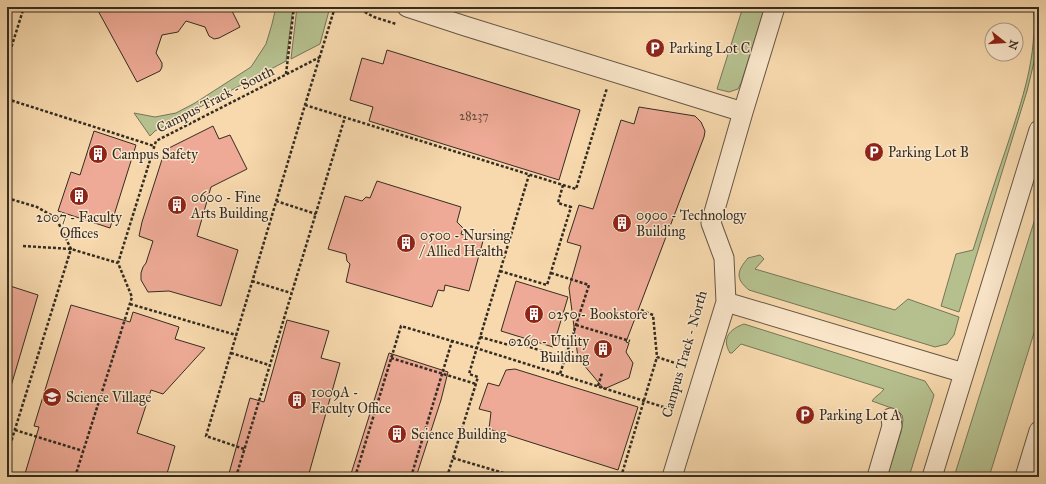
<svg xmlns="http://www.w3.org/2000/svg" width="1046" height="484" font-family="'IM FELL Great Primer',serif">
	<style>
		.green { fill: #b6c08f; stroke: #757658 }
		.building { fill: #eeaa96; stroke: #342c22 }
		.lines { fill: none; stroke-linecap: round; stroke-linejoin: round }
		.minor-casing { stroke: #655745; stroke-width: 21 }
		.path { stroke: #342c22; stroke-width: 2.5; stroke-dasharray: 3 2; stroke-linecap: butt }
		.minor { stroke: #fae6ca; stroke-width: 19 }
		.labels { text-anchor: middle; stroke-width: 3; stroke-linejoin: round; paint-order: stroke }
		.number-label { font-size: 12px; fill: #624c3f }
		.poi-label { font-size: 14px; fill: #342c22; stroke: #fae6ca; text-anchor: start }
		.street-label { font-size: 14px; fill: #342c22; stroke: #fae6ca }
	</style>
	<rect width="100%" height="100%" fill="#f7d9ad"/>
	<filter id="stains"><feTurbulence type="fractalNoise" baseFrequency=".005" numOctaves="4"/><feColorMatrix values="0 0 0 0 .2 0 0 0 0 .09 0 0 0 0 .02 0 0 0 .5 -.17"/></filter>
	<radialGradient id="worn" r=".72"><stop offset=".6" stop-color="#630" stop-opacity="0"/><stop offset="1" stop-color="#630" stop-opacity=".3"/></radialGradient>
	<!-- green -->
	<path class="green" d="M276 7H293L286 61 155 131 150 136 134 113 155 117 176 113 195 103 251 67 266 44 272 24Z
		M297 7H330L320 44 291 59Z
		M743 7H765L741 83 738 89 729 92 717 89Z
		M1033 7H1037V22L1035 58 1027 91 959 312 941 306 956 254 973 250C984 215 995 181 1007 146 1022 100 1038 56 1033 7Z
		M1039 206V317L989 477H954Z
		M760 255 764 259 755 269 895 310 908 299 959 317 954 335 947 344 935 347 749 290C734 278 738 270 748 258Z
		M744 324 925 381 934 395 909 477H887L901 432 903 420 902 415 897 410 872 401C875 396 881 394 884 389L741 344 732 353H730C721 338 730 329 744 324Z"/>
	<!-- building -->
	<path class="building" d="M96 7H230L240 27 219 38 214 39 209 36 205 27 186 21 178 32 162 35 156 53 162 63V67L160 71 137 82Z
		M387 50 580 110 559 180 369 121 373 107 350 100 362 58 383 64Z
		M639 107 695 116 701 122 705 131 704 137 626 342 629 343 626 352 633 363 629 378 604 389 578 358 569 288 581 246 567 242 579 205 593 209 621 120 634 124Z
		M213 126 219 139 230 135 247 169 211 187 197 236 238 250 221 306 169 291 148 292 141 280V273L143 267 146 263 153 241 139 236 142 222 165 150Z
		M94 131 136 145 110 228 58 211 71 172 80 175Z
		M377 181 461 207 457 222 463 228 461 234 483 241 469 291 445 285 444 291 438 290 432 307 346 282 350 264 347 261 346 254 328 249 345 196 362 201 366 197 370 198Z
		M516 281 568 297 553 347 501 331Z
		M7 285 38 295 11 386H7Z
		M71 305 130 322 133 312 179 327 175 339 205 348 163 394 151 390 137 433 175 446 166 477H24L39 427 34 426Z
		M287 320 329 331 321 358 340 363 308 477H228L250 398 264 402Z
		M389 353 448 372 441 400 416 477H350Z
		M515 369 638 407 618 470 489 429 491 412 479 409 488 383 499 386 506 370Z"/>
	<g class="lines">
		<defs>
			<path id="minor" d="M407 7 465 26 743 112
				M726 302 964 373
				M672 477 726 302 724 258 711 223 743 112 775 7
				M877 477 892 426 891 418
				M932 477 1039 130
				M1025 477 1039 431"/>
		</defs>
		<!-- minor casing -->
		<use href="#minor" class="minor-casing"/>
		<!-- path -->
		<path class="path" d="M356 7 374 17 396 24
			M7 61 24 7
			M286 74 294 7
			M7 99 154 146
			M305 105 576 189 607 88
			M7 198 37 207 56 218 71 249 7 455
			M276 201 316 214
			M23 246 71 249 118 263
			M500 271 547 285 571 207 558 203 563 185
			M551 273 589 285 560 374
			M252 281 291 293
			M130 304 236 335
			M641 310 653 315 657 357 687 367
			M576 325 630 341
			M480 337 509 345 510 341 565 358
			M231 353 269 365
			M391 358 476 384
			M598 386 602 373
			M15 430 83 451
			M244 449 206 436 305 105 335 7
			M453 458 517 477
			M75 477 132 297 118 263 156 141 244 96 250 93 320 57
			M236 477 345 117
			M355 477 401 326 476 348 673 410
			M411 477 452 341
			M447 477 478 377 469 374 529 175
			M621 477 657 357"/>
		<!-- minor -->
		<use href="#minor" class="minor"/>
	</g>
	<!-- icons -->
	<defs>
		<symbol id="parking-disc" viewBox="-11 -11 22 22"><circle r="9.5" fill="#8f2418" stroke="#fae6ca"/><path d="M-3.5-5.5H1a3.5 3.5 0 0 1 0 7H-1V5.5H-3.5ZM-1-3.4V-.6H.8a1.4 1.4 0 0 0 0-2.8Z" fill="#fff"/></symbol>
		<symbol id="building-disc" viewBox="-11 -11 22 22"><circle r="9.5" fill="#8f2418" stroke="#fae6ca"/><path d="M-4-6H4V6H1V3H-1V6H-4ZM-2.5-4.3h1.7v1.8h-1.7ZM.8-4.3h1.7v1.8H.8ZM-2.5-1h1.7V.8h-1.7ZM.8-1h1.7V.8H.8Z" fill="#fff"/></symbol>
		<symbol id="university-disc" viewBox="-11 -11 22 22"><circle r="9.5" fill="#8f2418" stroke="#fae6ca"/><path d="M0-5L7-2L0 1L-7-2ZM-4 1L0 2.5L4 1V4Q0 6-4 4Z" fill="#fff"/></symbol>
	</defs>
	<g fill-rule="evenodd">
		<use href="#parking-disc" x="644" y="37" width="22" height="22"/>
		<use href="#parking-disc" x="863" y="141" width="22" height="22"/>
		<use href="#building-disc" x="87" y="143" width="22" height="22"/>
		<use href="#building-disc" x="68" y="185" width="22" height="22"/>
		<use href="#building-disc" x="166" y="194" width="22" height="22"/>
		<use href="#building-disc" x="611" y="212" width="22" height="22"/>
		<use href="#building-disc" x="395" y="232" width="22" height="22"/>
		<use href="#building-disc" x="523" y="303" width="22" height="22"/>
		<use href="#building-disc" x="592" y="338" width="22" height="22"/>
		<use href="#university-disc" x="41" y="386" width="22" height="22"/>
		<use href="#building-disc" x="286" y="389" width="22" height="22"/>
		<use href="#parking-disc" x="794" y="404" width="22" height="22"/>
		<use href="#building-disc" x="386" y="423" width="22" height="22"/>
	</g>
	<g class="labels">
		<!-- number labels -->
		<g class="number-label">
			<text x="474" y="120">28237</text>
		</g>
		<!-- poi labels -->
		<g class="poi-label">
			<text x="669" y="53">Parking Lot C</text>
			<text x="888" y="157">Parking Lot B</text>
			<text x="112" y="159">Campus Safety</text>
			<text x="191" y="202">0600 - Fine<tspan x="191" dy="16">Arts Building</tspan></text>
			<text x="636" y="220">0900 - Technology<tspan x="636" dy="16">Building</tspan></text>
			<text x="79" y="222" text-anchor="middle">2007 - Faculty<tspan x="79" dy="16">Offices</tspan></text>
			<text x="420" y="240">0500 - Nursing<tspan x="420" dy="16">/ Allied Health</tspan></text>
			<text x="548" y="319">0250 - Bookstore</text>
			<text x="589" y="346" text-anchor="end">0260 - Utility<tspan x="589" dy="16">Building</tspan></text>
			<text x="311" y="397">1009A -<tspan x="311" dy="16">Faculty Office</tspan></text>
			<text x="66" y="402">Science Village</text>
			<text x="819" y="420">Parking Lot A</text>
			<text x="411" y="439">Science Building</text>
		</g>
		<!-- street labels -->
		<g class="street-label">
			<text transform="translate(215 99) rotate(-27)" y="5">Campus Track - South</text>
			<text transform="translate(684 354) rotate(-74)" y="5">Campus Track - North</text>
		</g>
	</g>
	<!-- margin -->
	<rect width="1046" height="484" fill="none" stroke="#f7d9ad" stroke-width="24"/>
	<rect x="8" y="8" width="1030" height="468" fill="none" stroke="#342c22" stroke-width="2"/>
	<rect x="12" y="12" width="1022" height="460" fill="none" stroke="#342c22"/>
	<!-- north arrow -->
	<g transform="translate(1004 42) rotate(107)"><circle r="19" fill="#fae6ca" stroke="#ab9c87"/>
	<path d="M0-3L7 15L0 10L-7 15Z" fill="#8f2418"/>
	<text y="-6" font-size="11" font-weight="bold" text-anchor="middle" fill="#342c22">N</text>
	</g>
	<rect width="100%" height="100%" filter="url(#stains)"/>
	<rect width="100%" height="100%" fill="url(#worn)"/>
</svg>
